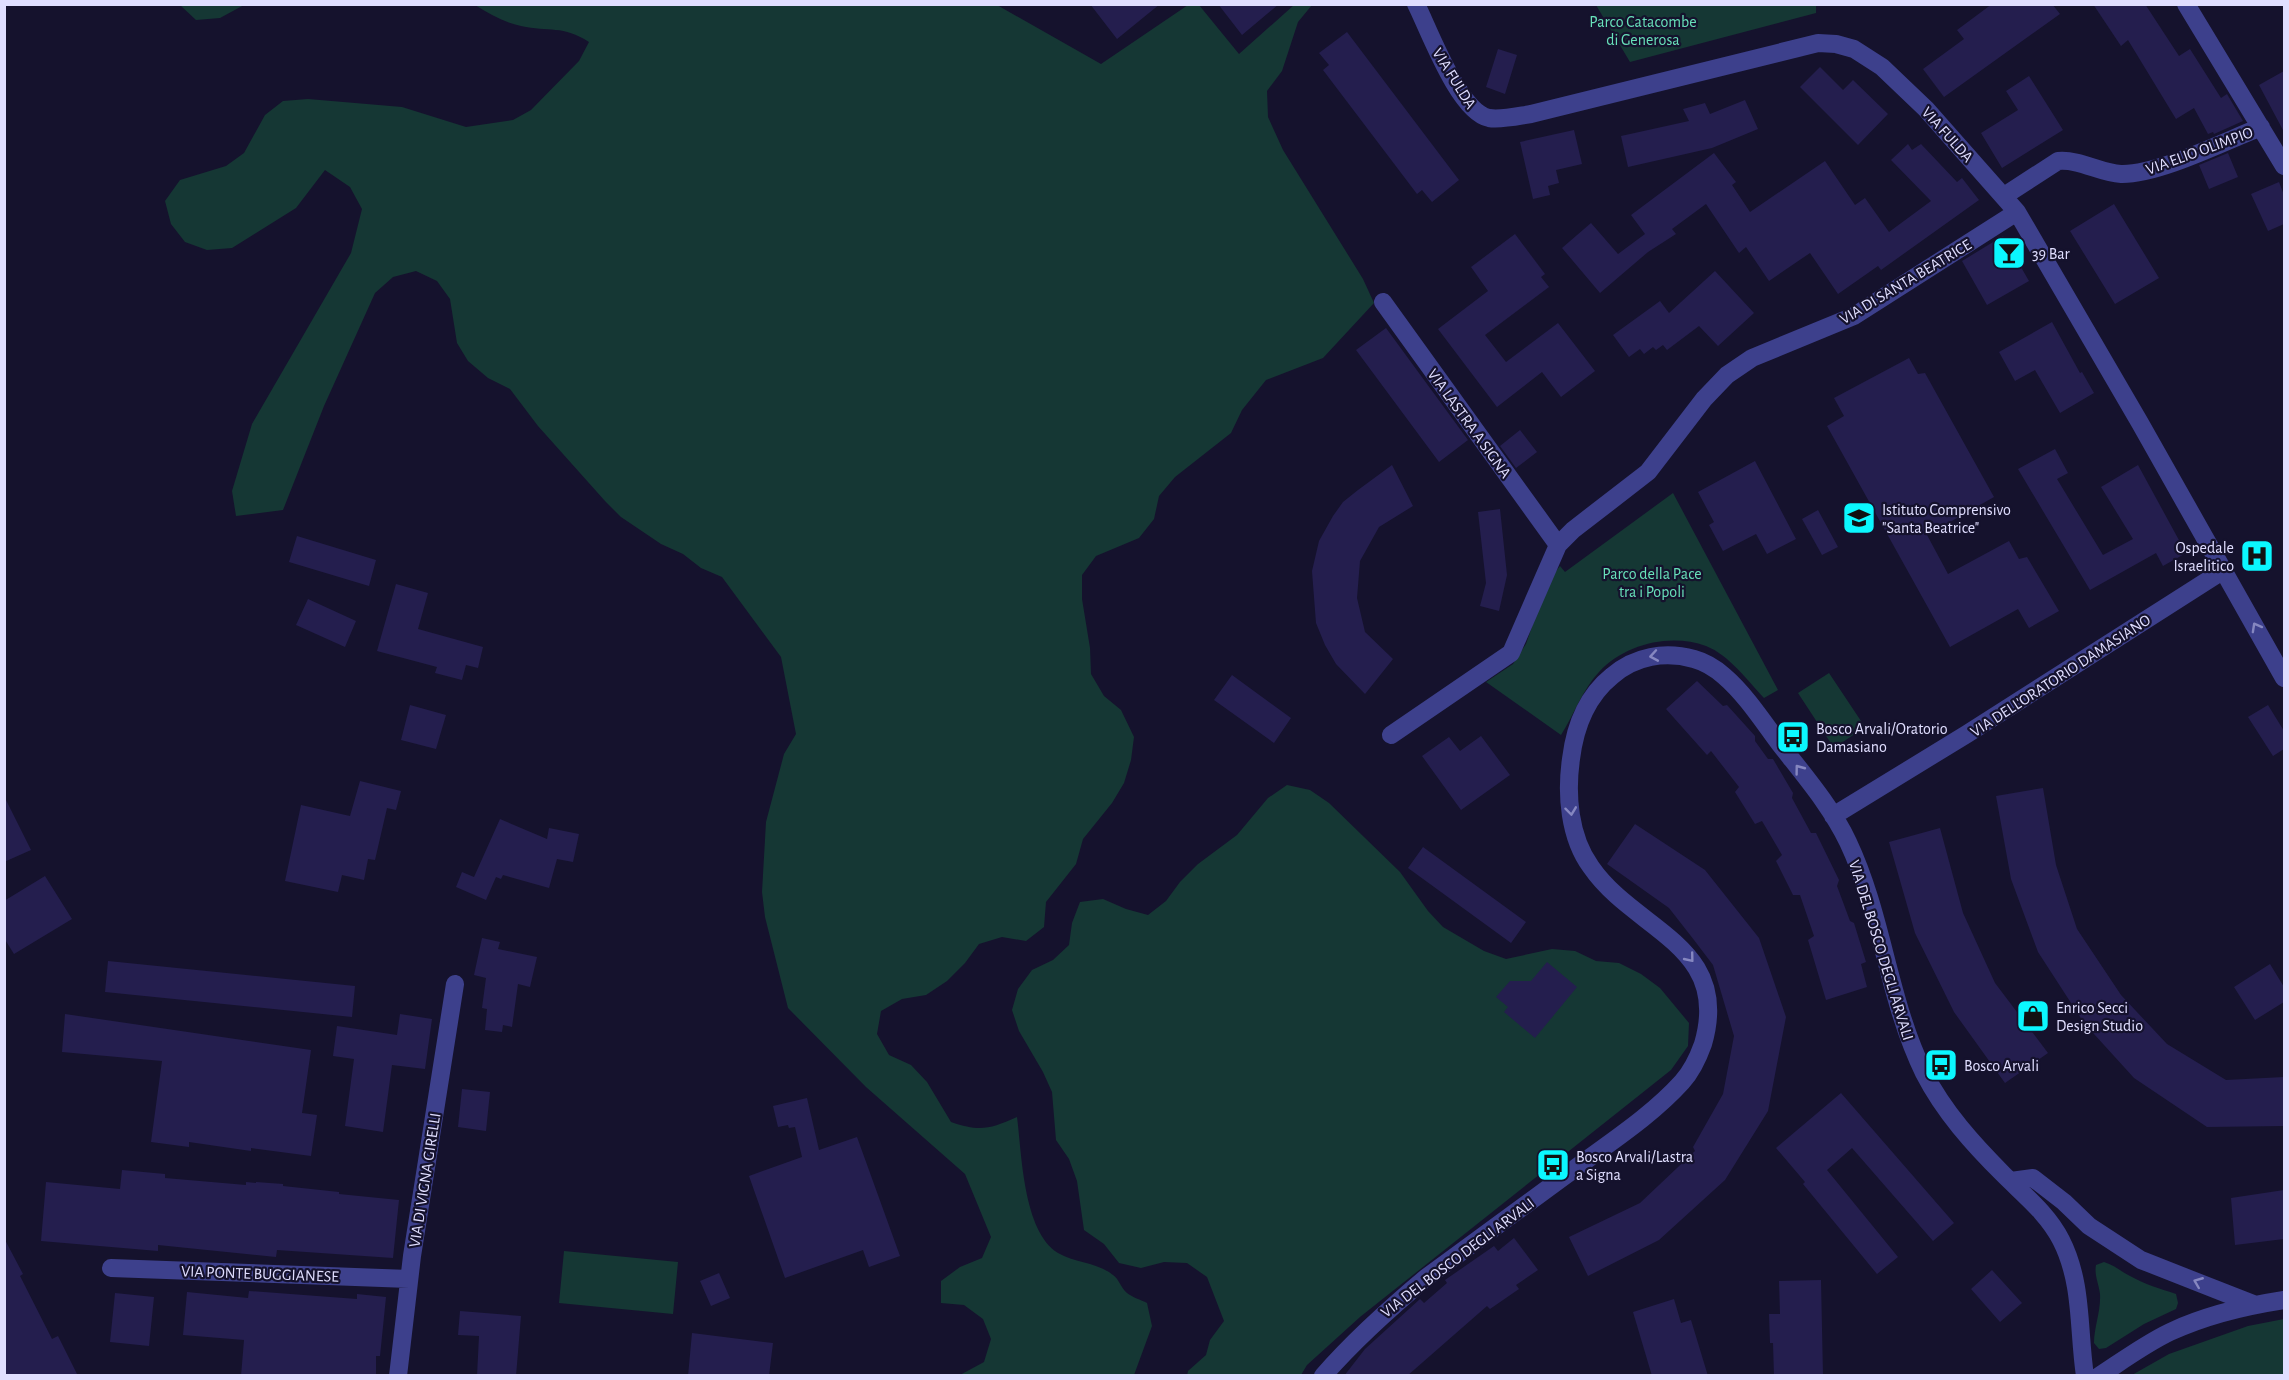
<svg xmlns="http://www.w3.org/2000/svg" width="2289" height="1380" font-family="'Alegreya Sans',sans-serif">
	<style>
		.green { fill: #153734 }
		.building { fill: #241e4e }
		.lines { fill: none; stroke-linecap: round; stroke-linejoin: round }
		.street { stroke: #3d408c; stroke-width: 18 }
		.oneway { stroke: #8687c0 }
		.labels { text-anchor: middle; stroke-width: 4.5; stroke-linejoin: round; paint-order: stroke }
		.park-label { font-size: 16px; fill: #68e1ba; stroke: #15122d }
		.street-label { font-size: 16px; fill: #e0deff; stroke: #15122d }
		.poi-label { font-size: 16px; fill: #e0deff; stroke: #15122d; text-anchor: start }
	</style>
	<rect width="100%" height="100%" fill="#15122d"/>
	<!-- green -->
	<path class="green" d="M180 5V4L244 5 220 18 196 20Z
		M475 5H997L1101 64 1188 5H1199L1239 54 1294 5H1312L1298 22 1282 71 1267 91 1268 117 1283 150 1363 279 1374 303 1323 358 1266 380 1242 410 1231 433 1175 477 1159 496 1154 519 1139 538 1096 556 1082 575V599L1090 648 1091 674 1104 696 1121 710 1134 737 1131 760 1124 783 1112 803 1083 839 1076 864 1046 902 1044 927 1026 941 1002 937 979 944 965 963 947 981 926 995 902 999 881 1011 877 1034 889 1055 911 1065 927 1082 951 1122C980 1132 990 1129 1017 1117 1022 1155 1023 1231 1058 1253 1075 1263 1097 1262 1113 1275 1119 1279 1121 1288 1127 1293 1132 1297 1141 1300 1147 1303L1152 1326 1134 1375H960L984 1362 991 1339 983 1319 964 1305 941 1303V1281L960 1267 982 1258 991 1237 965 1174 866 1087 788 1008 765 917 762 892 766 822 784 754 796 734 781 657 722 577 701 568 683 554 661 544 621 517 605 501 538 426 510 389 488 378 468 361 457 343 450 299 437 281 416 271 393 277 375 293 324 406 283 510 236 516 232 491 252 424 351 253 362 209 350 187 325 170 296 208 232 248 207 250 185 242 171 224 165 201 180 180 226 166 244 153 265 115 283 101 308 99 402 107 466 127 513 120 531 110 579 61 589 42C563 25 549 32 521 26 503 22 490 14 475 5Z
		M1816 5V13L1630 62 1596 5Z
		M1673 493 1778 690 1764 698C1748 681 1729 655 1706 646 1670 633 1625 644 1599 672 1582 690 1574 715 1561 735L1486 682 1513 664 1526 644 1547 583 1560 566 1565 572Z
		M1829 673 1865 727 1834 748 1798 693Z
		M1287 785 1310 790 1329 803 1400 872 1428 911 1443 927 1484 951 1506 959 1552 949 1575 951 1596 961 1619 963 1641 974 1660 988 1689 1023 1688 1046 1671 1070 1360 1317 1307 1365 1301 1375 1187 1376 1188 1371 1206 1355 1210 1340 1224 1321 1207 1277 1187 1263 1164 1262 1141 1268 1119 1263 1104 1244 1084 1230 1077 1181 1069 1159 1056 1140 1052 1092 1043 1072 1019 1031 1012 1010 1018 989 1032 970 1053 960 1069 945 1072 923 1080 902 1103 899 1126 909 1148 915 1166 901 1180 882 1198 864 1237 835 1268 798Z
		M564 1251 678 1262 673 1314 559 1303Z
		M2104 1262C2114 1265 2120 1271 2130 1276 2144 1284 2161 1289 2176 1294L2178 1303 2176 1309 2144 1324 2106 1348 2099 1349 2094 1343C2094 1327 2101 1311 2100 1294 2099 1284 2094 1275 2096 1265Z
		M2284 1319V1375H2132L2169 1354 2248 1326Z"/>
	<!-- building -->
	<path class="building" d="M1090 4H1160L1117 39Z
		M1218 4H1279L1242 35Z
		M1992 4H2052L2060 14 1944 97 1923 69 1964 39 1957 30Z
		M2093 4H2145L2179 56 2190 49 2221 98 2227 94 2243 121 2214 134 2213 132 2208 134 2194 108 2176 119 2128 40 2121 46Z
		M1347 32 1459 180 1432 202 1422 190 1417 194 1323 70 1329 65 1319 53Z
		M1498 49 1517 55 1505 94 1486 87Z
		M1820 67 1843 90 1853 80 1888 114 1858 145 1800 87Z
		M2284 71V132L2259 85Z
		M2029 76 2063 130 2002 168 1981 133 2018 110 2006 91Z
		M1745 100 1758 129 1712 148 1628 167 1621 136 1689 121 1683 109 1705 103 1710 114Z
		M1574 130 1582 164 1556 170 1559 183 1548 186 1550 195 1533 199 1520 142Z
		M1908 144 1912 150 1921 144 1957 182 1962 178 1979 200 1881 270 1878 266 1838 294 1810 253 1769 281 1746 247 1739 253 1706 204 1672 229 1676 234 1648 252 1600 293 1562 248 1591 223 1618 254 1645 234 1631 215 1714 153 1736 182 1732 185 1750 212 1825 161 1855 205 1865 198 1889 232 1931 201 1891 160Z
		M2228 153 2238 177 2209 189 2199 165Z
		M2279 182 2284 195V224L2268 231 2251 194Z
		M2114 204 2159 278 2115 304 2070 231Z
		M1515 234 1545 274 1541 277 1549 287 1485 335 1506 362 1558 323 1595 371 1561 397 1542 372 1497 407 1438 329 1488 291 1471 267Z
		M2003 236 2029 281 1987 305 1962 261Z
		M1715 271 1754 313 1718 346 1699 326 1667 350 1663 345 1656 350 1653 347 1644 354 1640 349 1629 357 1613 335 1660 301 1669 313Z
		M2052 322 2080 373 2082 372 2094 393 2060 413 2035 370 2015 381 1999 352Z
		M1386 328 1468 440 1439 462 1356 350Z
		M1909 358 1918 374 1925 373 1994 497 1927 535 1948 574 2009 541 2019 559 2027 557 2059 611 2029 628 2018 609 1950 647 1827 426 1844 416 1834 398Z
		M1520 430 1537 452 1516 468 1500 446Z
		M2055 449 2068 473 2057 479 2103 555 2133 539 2101 487 2138 465 2186 553 2163 566 2156 553 2090 590 2018 469Z
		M1755 461 1796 539 1767 554 1756 534 1723 551 1709 525 1714 522 1698 492Z
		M1392 465 1413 506 1379 527 1360 561 1357 598 1365 632 1393 659 1365 694 1336 664 1325 645 1316 623 1312 571 1319 541 1333 516 1343 502 1358 490Z
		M1500 509 1507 575 1499 611 1480 606 1486 583 1478 512Z
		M1818 510 1838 547 1822 555 1802 519Z
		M297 536 376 560 369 586 289 562Z
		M396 584 428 593 418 629 483 647 478 668 466 665 462 680 435 673 437 667 377 651Z
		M308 599 356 621 345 647 296 625Z
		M1232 675 1291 718 1274 743 1214 700Z
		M1697 681 1723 706 1727 705 1755 736V741L1768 759H1773L1793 793 1792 798 1811 833H1816L1839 880 1837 886 1850 921 1854 923 1866 962 1861 964 1867 987 1826 1000 1808 940 1814 936 1800 895H1793L1776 861 1782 855 1762 821 1755 824 1735 792 1739 787 1711 751 1707 755 1666 709Z
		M410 705 446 715 436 749 401 740Z
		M2268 705 2284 731V749L2273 756 2248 717Z
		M1481 736 1510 775 1461 810 1422 756 1449 737 1460 751Z
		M360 781 401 791 396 810 387 808 375 860 368 859 364 880 342 875 338 892 285 881 301 805 350 816Z
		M2043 788 2056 865 2077 929 2121 995 2167 1044 2226 1080 2284 1077V1126L2207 1127 2134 1078 2084 1023 2038 952 2011 879 1996 796Z
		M4 796 31 850 4 862Z
		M500 819 547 839 549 828 579 834 573 862 557 859 549 888 503 875 501 879 496 877 486 900 456 887 462 872 474 877Z
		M1635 824 1705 870 1759 938 1786 1017 1768 1111 1725 1180 1659 1240 1588 1276 1569 1237 1640 1203 1695 1151 1693 1147 1723 1094 1734 1036 1713 965 1694 940 1669 908 1607 864Z
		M1940 828 1963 913 1995 983 2048 1053 2005 1083 1954 1012 1915 933 1889 842Z
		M1423 847 1526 922 1511 943 1408 868Z
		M45 876 72 919 14 954 4 938V901Z
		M482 938 500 942 498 949 537 957 530 987 518 984 512 1027 503 1025 502 1032 485 1030 487 1009 482 1008 486 978 474 975Z
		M108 961 355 986 352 1017 105 992Z
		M1547 962 1577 987 1535 1038 1504 1012 1508 1007 1496 997 1510 981H1531Z
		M2270 964 2284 987V1002L2255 1020 2234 987Z
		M65 1014 311 1050 302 1113 317 1115 311 1156 251 1148V1151L189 1142V1147L151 1142 162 1061 62 1052Z
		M400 1014 432 1019 425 1069 392 1065 383 1132 345 1126 354 1059 333 1056 337 1026 397 1035Z
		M462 1089 490 1092 486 1131 458 1127Z
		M1841 1093 1954 1223 1933 1241 1852 1148 1827 1170 1898 1257 1877 1274 1803 1184 1805 1182 1776 1148Z
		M807 1098 819 1150 857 1137 900 1256 869 1267 863 1250 785 1278 749 1176 802 1157 795 1127 789 1128 788 1125 778 1127 773 1106Z
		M122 1170 165 1174V1178L246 1185V1182L256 1183V1182L283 1184V1186L339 1192V1194L399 1200 393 1258 277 1250 276 1257 158 1245V1251L41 1241 46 1182 120 1189Z
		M2284 1190V1239L2235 1245 2231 1198Z
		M4 1238 23 1274 20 1276 52 1339 58 1336 78 1376H4Z
		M1514 1238 1538 1270 1516 1285 1519 1289 1490 1309 1487 1306 1407 1376H1344L1365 1349 1420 1299 1424 1303 1447 1283 1445 1280 1494 1246 1498 1251Z
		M1992 1270 2022 1303 2000 1322 1971 1289Z
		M719 1273 730 1298 711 1306 700 1281Z
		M1821 1280 1823 1376H1774L1773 1343H1770L1769 1314H1780L1779 1281Z
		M249 1291 357 1299V1294L386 1297 380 1356H376V1376H241L244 1340 183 1335 187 1292 248 1298Z
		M115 1293 154 1297 149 1346 110 1342Z
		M1674 1299 1681 1323 1691 1320 1708 1376H1652L1633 1312Z
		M460 1311 521 1316 516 1376H477L479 1336 458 1335Z
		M692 1333 773 1343 769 1376H688Z"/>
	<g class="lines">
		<!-- street -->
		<path class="street" d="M1416 4C1430 32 1459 112 1489 118 1501 120 1518 116 1531 114L1818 43 1836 44 1854 49 1882 67 1926 109 2017 212 2140 423 2284 678
			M2186 4 2284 166
			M2004 196 2058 161C2080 159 2100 173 2121 174 2158 175 2225 141 2261 127
			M1383 302 1558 545
			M1391 735 1511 653 1558 545 1573 530 1648 472 1704 399 1727 375 1752 358 1854 316 2017 212
			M1833 816 1967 734 2224 570
			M2011 1181 2033 1178 2064 1202 2089 1226 2141 1260 2253 1304
			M111 1268 409 1279
			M398 1376 412 1256 455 984
			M1323 1376C1355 1339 1390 1308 1427 1277 1478 1239 1530 1202 1581 1164 1615 1139 1653 1114 1682 1082 1692 1071 1698 1058 1703 1044 1732 945 1635 931 1591 867 1569 837 1566 794 1571 759 1575 726 1586 697 1612 676 1635 656 1665 651 1694 659 1705 662 1715 668 1724 676 1745 694 1762 720 1779 743 1803 774 1831 806 1848 842 1883 916 1888 1000 1924 1073 1944 1112 1973 1144 2004 1175 2024 1195 2048 1214 2061 1240 2083 1283 2078 1329 2085 1376
			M2099 1376C2122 1361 2145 1344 2170 1332 2206 1315 2245 1306 2284 1300"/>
	</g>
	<!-- one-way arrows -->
	<defs><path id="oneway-chevron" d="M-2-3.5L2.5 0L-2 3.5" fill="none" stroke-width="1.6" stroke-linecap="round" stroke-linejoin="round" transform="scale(1.5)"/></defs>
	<g class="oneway">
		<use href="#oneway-chevron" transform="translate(2256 627) rotate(-119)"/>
		<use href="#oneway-chevron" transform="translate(1654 656) rotate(170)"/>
		<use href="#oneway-chevron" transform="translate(1799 769) rotate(-127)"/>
		<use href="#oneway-chevron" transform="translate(1571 811) rotate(83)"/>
		<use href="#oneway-chevron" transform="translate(1690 958) rotate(51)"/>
		<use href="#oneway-chevron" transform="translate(2198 1282) rotate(-158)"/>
	</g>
	<!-- icons -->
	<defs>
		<symbol id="bar-square" viewBox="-11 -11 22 22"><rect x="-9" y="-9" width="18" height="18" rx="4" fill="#0bf7fe" stroke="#15122d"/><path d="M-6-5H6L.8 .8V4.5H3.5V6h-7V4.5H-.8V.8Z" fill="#111"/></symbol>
		<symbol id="school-square" viewBox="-11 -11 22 22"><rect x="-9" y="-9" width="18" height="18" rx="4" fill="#0bf7fe" stroke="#15122d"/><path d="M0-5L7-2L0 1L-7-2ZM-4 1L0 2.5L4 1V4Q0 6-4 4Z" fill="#111"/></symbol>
		<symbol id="hospital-square" viewBox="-11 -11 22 22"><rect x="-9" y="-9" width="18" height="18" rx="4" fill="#0bf7fe" stroke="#15122d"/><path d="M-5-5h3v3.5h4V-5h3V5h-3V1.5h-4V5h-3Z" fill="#111"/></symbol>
		<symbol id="bus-square" viewBox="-11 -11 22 22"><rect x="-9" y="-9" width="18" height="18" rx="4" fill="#0bf7fe" stroke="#15122d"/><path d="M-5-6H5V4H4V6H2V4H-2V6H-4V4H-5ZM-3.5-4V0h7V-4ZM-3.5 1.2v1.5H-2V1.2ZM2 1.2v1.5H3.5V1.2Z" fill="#111"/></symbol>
		<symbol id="shop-square" viewBox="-11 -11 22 22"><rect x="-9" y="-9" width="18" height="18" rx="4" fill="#0bf7fe" stroke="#15122d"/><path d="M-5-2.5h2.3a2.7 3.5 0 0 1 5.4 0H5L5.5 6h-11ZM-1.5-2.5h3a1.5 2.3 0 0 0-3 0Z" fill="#111"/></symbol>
	</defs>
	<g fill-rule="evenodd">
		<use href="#bar-square" x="1990" y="234" width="38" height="38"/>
		<use href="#school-square" x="1840" y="499" width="38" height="38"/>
		<use href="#hospital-square" x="2238" y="537" width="38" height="38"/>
		<use href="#bus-square" x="1774" y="718" width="38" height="38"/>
		<use href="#shop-square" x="2014" y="997" width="38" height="38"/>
		<use href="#bus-square" x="1922" y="1046" width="38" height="38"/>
		<use href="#bus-square" x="1534" y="1146" width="38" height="38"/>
	</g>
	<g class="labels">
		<!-- park labels -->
		<g class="park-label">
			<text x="1643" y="27">Parco Catacombe<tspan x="1643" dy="18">di Generosa</tspan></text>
			<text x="1652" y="579">Parco della Pace<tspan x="1652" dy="18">tra i Popoli</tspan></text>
		</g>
		<!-- street labels -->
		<g class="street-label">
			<text transform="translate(1455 78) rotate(58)" y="6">VIA FULDA</text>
			<text transform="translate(1948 134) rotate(48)" y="6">VIA FULDA</text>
			<text transform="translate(2199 150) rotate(-20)" y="6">VIA ELIO OLIMPIO</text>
			<text transform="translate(1905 281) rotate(-31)" y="6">VIA DI SANTA BEATRICE</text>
			<text transform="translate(1470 423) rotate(54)" y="6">VIA LASTRA A SIGNA</text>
			<text transform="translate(2060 675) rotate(-33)" y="6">VIA DELL'ORATORIO DAMASIANO</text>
			<text transform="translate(1882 950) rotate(73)" y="6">VIA DEL BOSCO DEGLI ARVALI</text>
			<text transform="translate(424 1180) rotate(-81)" y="6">VIA DI VIGNA GIRELLI</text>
			<text transform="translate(1457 1257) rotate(-37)" y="6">VIA DEL BOSCO DEGLI ARVALI</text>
			<text transform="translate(260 1273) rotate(2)" y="6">VIA PONTE BUGGIANESE</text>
		</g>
		<!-- poi labels -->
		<g class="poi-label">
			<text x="2032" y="259">39 Bar</text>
			<text x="1882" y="515">Istituto Comprensivo<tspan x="1882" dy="18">"Santa Beatrice"</tspan></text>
			<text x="2234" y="553" text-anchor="end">Ospedale<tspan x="2234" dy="18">Israelitico</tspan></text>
			<text x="1816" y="734">Bosco Arvali/Oratorio<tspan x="1816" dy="18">Damasiano</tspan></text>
			<text x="2056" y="1013">Enrico Secci<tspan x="2056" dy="18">Design Studio</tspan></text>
			<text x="1964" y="1071">Bosco Arvali</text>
			<text x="1576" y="1162">Bosco Arvali/Lastra<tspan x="1576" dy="18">a Signa</tspan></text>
		</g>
	</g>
	<!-- border -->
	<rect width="2289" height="1380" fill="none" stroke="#e0deff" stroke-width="12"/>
</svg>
